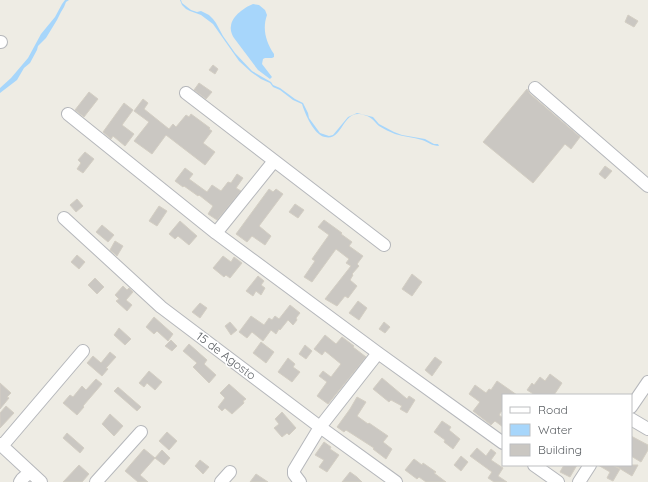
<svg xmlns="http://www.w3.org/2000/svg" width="648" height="482" font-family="Quicksand,sans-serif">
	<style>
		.water { fill: #a7d6fb }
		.building { fill: #cac7c2; stroke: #d3cec3 }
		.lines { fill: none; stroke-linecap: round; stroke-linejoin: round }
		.minor-casing { stroke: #b5b7bb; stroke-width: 14 }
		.minor { stroke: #fff; stroke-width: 12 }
		.labels { text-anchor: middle; stroke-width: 3; stroke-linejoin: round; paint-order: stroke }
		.street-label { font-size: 12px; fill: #5c6064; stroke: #fff }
	</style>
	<rect width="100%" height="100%" fill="#eeece4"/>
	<!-- water -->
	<path class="water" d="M65 0H69L66 2 64 7 61 12 57 20 46 38 38 46 37 50 30 63 24 68 17 80 0 93V88L11 78 28 58 41 34 55 17 62 4Z
		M180 0H181L182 3 191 10 197 12 201 11 209 15 213 19 216 23 223 36 235 53 252 71 271 82 273 85 280 88 295 99 303 103 308 113 309 118 320 133 329 136 333 135 348 117 357 113 373 117 379 124 394 132 402 135 425 139 434 144H438L439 146C432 146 428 142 422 140 413 137 404 137 395 134 390 132 384 129 379 126 376 124 375 121 372 119 369 116 362 114 358 114 342 114 342 141 325 137 314 135 305 114 302 104L293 100 280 90 273 87 270 83 261 79 251 72 239 61 213 24 201 15 190 11 186 9 182 5Z
		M253 4 259 5 265 10 267 15C262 29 266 42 274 54V57L272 58H265L263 59 262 64 272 77 270 79 258 70 234 38C232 35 230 30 231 26 232 16 245 7 253 4Z"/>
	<!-- building -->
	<path class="building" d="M628 15 638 21 634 27 625 22Z
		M213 65 218 69 215 74 209 70Z
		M199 83 212 92 206 99 194 90Z
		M527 89 530 94 580 137 571 149 565 144 533 183 483 142Z
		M89 92 98 99 84 117 75 110Z
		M143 99 148 103 144 109 169 129 173 124 176 127 186 115 189 117 191 114 210 128 209 129 212 131 203 143 215 152 205 165 166 135 152 154 134 141 149 122 134 111Z
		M124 103 133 110 122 125 134 134 125 146 113 136 111 139 103 132Z
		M85 152 94 159 83 173 77 169 81 163 78 160Z
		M605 166 612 171 605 179 599 174Z
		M185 168 193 174 189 179 207 192 212 185 221 191 228 182 231 183 237 174 243 178 236 188 241 191 217 220 208 214 213 206 199 195 198 196 184 186 183 187 175 181Z
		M269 189 273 192 276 189 283 194 259 226 271 236 265 245 252 236 247 242 236 234Z
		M77 199 83 206 76 212 70 205Z
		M295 204 304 210 298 218 289 212Z
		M159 206 167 211 157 226 149 221Z
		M324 220 342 233 341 234 352 242 349 246 363 256 357 264 359 266 352 274 353 275 350 280 357 286 348 298 345 296 337 306 325 299 351 266 346 263 349 259 336 249 312 282 304 277 315 261 312 259 329 235 318 227Z
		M180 221 197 236 189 245 178 236 175 239 169 234Z
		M102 225 114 235 108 242 96 232Z
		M115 241 123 246 117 256 110 250Z
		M77 255 85 262 79 269 71 262Z
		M223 256 231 262 234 257 242 263 230 278 226 275 224 277 213 268Z
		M412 274 422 282 412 296 402 289Z
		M258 276 264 281 261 285 265 288 261 295 256 291 253 296 246 291Z
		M95 278 104 287 97 294 88 285Z
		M123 286 127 290 129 288 133 292 126 300 132 305 127 311 116 301 119 299 115 295Z
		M358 301 367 308 359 320 349 313Z
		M200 303 207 308 200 318 192 312Z
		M290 305 300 313 296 318 297 320 293 325 288 320 280 330 279 329 276 334 271 330 263 341 252 332 247 338 239 332 251 316 264 325 269 318 272 320 275 316 279 319Z
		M154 317 173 334 168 341 157 331 154 334 146 327Z
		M230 322 237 330 231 335 225 326Z
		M384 322 390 327 385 333 379 329Z
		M119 328 131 339 125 345 114 335Z
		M325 335 336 344 342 337 354 346 353 347 366 357 328 404 317 396 327 382 319 376 323 371 331 377 341 364 325 351 322 355 314 349Z
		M171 340 177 346 172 351 165 346Z
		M261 342 274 352 266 363 253 353Z
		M189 344 207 360 204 364 216 375 209 383 193 367 197 363 183 351Z
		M305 345 312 351 306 359 299 354Z
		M110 352 116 357 106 368 108 369 102 376 87 363 93 356 101 363Z
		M435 357 442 362 432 376 425 370Z
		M288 358 295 364 293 367 300 372 292 382 278 372Z
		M149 371 162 382 155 390 147 383 144 387 139 383Z
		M550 374 562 383 554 395H535L527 390 532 383 534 385 540 377 545 381Z
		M382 378 407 399 409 396 415 400 407 413 400 409 402 406 391 400 389 402 373 389Z
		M96 379 102 384 83 406 84 407 77 415 63 403 70 395 73 397 82 386 86 390Z
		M497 381 517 395H503V409L499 415 503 418V427L495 421 491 425 473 411 480 402 469 394 475 385 486 393 489 389 491 390Z
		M0 383 11 393 7 397 9 398 0 409Z
		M229 384 246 399 243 401 244 403 232 414 225 408 222 411 218 407 225 398 220 393Z
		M118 387 141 407 137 411 114 391Z
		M357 397 366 402 357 416 368 424 369 423 388 436 383 442 392 449 386 459 373 449 374 448 346 430 344 432 337 427 350 409Z
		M6 406 14 413 0 428V413Z
		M282 412 296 428 289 435 287 433 282 437 274 428 279 424 275 419Z
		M110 414 123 426 114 436 102 424Z
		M442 421 451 427 449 430 460 439 453 449 444 442 445 440 434 432Z
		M167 432 177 441 169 450 159 441Z
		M67 433 84 448 80 453 63 438Z
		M631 436 648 445V450L641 462 631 456Z
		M324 442 331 447 330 449 339 455 327 472 319 467 324 460 315 455Z
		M477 448 486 456 491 449 496 453 491 460 503 468 498 476 507 482H494L488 478 492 472 470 456Z
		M144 449 155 458 140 475 148 482H138L125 471Z
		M162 450 170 458 164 465 155 458Z
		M461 456 468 462 461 471 454 465Z
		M414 459 422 465 423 463 436 472 434 473 446 482H426L419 477 417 479 405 470Z
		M200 460 209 467 203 474 195 466Z
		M79 465 89 474 82 482H63Z
		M564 465H577L570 477 560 472Z
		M598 465H612L620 469 613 481 607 478 610 472Z
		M614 465H638L632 476Z
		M350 472 357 477 362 482H342Z
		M256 474 268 482H250Z"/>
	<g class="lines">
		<defs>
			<path id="minor" d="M0 42H1
				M535 88 648 186
				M186 93 384 245
				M68 114 216 233 378 353 503 443
				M64 218 161 307 320 427 396 482
				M216 233 274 161
				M631 407 648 382
				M631 419 648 429
				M0 444 41 482
				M2 446 83 351
				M534 465 558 482
				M20 482 22 479 30 472
				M96 482 141 432
				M221 482 230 472
				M300 482 294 474V470L320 427 378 353
				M579 482 590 465"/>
		</defs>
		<!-- minor casing -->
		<use href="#minor" class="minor-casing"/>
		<!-- minor -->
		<use href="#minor" class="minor"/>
	</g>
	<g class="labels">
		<!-- street labels -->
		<g class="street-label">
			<text transform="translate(226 356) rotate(37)" y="4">15 de Agosto</text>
		</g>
	</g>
	<!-- legend -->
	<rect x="502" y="394" width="130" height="72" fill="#ffffff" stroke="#bebfc1"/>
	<rect x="510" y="407" width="20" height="6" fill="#ffffff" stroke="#bebfc1"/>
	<text x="538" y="414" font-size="12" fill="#5c6064">Road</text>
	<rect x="510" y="424" width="20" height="12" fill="#a7d6fb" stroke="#bebfc1"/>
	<text x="538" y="434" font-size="12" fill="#5c6064">Water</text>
	<rect x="510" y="444" width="20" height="12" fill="#cac7c2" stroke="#bebfc1"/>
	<text x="538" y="454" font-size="12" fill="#5c6064">Building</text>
</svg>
